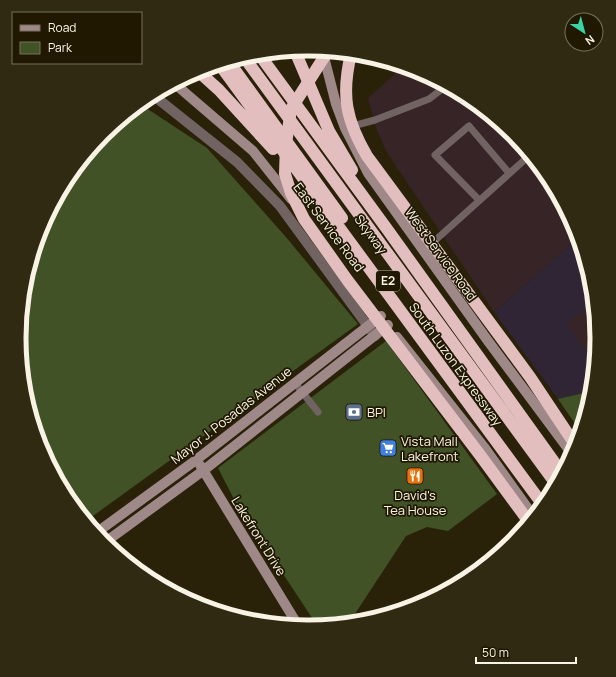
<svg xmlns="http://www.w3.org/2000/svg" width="616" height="677" font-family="Manrope,sans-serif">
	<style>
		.commercial { fill: #302534 }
		.industrial { fill: #372426 }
		.green { fill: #405226 }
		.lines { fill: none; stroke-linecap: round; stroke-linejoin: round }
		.lane { stroke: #726363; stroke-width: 7 }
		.street { stroke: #726363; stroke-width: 10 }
		.secondary { stroke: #9f8888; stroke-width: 10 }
		.highway { stroke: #e2bebe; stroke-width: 12 }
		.highway-bridge { stroke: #e2bebe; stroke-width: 12 }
		.labels { text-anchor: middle; stroke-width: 3.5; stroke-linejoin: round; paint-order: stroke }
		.shield { fill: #201801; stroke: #b7b1a0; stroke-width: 1 }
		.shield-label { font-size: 12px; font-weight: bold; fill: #f8f3e4 }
		.street-label { font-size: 13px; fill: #f8f3e4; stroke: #201801 }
		.poi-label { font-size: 13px; fill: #f8f3e4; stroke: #201801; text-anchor: start }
		.rim { fill: none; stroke: #f8f3e4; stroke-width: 5 }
	</style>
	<rect width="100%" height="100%" fill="#2a2208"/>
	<!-- commercial -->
	<path class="commercial" d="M578 238 591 282 597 339 592 391 558 399 494 312Z"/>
	<!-- industrial -->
	<path class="industrial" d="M403 67 419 72 469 98 513 134 548 178 575 228 578 238 494 312 386 151 376 128 368 98Z
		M593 303 597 339 595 363 566 324Z"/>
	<!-- green -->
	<path class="green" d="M140 104 207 148 285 236 358 324 86 521C13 433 0 308 53 206 58 197 62 186 68 177 89 148 113 127 140 104Z
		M386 341 497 494 448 531 427 527 406 536 349 623 318 627 235 501 218 468Z
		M592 391 591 395 580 431 558 399Z"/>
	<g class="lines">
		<!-- lane -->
		<path class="lane" d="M349 127 375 120 429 99 446 86
			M479 200 435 155 469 126 509 173
			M430 245 530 155
			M295 383 318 412"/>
		<!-- street -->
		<path class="street" d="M153 95 237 162 280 206 375 336"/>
		<!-- secondary -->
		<path class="secondary" d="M323 53 336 104 345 128 368 173 488 341 572 454
			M175 84 253 151 291 199
			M397 337 484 447 534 517
			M200 465 299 627
			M96 533 196 460 381 316
			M104 543 204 470 388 325"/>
		<!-- highway -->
		<path class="highway" d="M295 51 329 131 352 170
			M259 54 387 229 562 473
			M244 57 556 484
			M229 62 342 218
			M220 65 543 505
			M198 71 219 90 273 149"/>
		<!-- highway-bridge -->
		<path class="highway-bridge" d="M328 51 291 109 286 144 285 174 291 193 304 219 348 281 480 455 529 522
			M351 54C341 95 346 120 367 156L530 377 576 446"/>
	</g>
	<!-- icons -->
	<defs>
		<symbol id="bank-square" viewBox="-11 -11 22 22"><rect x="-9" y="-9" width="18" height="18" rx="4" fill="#5c6f8a" stroke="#201801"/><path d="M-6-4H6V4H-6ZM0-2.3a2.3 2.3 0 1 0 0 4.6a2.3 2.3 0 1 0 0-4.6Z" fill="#fff"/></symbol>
		<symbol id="supermarket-square" viewBox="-11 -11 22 22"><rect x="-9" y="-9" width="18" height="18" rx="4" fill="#3f7fe0" stroke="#201801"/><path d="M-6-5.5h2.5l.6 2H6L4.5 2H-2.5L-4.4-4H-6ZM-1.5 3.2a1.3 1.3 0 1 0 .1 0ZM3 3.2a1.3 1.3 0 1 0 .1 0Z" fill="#fff"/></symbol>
		<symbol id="restaurant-square" viewBox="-11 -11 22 22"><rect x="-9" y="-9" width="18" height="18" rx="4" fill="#e8710a" stroke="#201801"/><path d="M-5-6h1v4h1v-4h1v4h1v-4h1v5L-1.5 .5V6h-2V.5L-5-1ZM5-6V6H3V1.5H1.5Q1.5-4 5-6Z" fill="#fff"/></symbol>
	</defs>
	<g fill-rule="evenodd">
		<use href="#bank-square" x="344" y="402" width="20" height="20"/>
		<use href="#supermarket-square" x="378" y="438" width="20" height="20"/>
		<use href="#restaurant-square" x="405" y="466" width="20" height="20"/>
	</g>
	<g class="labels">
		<!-- shield labels -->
		<rect class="shield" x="376" y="271" width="24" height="20" rx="3"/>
		<g class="shield-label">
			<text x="388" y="285">E2</text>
		</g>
		<!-- street labels -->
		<g class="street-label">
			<text transform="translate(329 227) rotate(53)" y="5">East Service Road</text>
			<text transform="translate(371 234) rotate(54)" y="5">Skyway</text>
			<text transform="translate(441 254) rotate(54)" y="5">West Service Road</text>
			<text transform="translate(456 364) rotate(54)" y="5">South Luzon Expressway</text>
			<text transform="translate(231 415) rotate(-38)" y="5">Mayor J. Posadas Avenue</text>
			<text transform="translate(259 536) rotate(58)" y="5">Lakefront Drive</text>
		</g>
		<!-- poi labels -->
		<g class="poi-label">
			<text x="367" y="417">BPI</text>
			<text x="401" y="446">Vista Mall<tspan x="401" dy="15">Lakefront</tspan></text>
			<text x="415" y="500" text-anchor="middle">David's<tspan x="415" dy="15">Tea House</tspan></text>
		</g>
	</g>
	<!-- crop -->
	<path d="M0 0H616V677H0ZM26 338a282 282 0 1 1 564 0a282 282 0 1 1-564 0Z" fill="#312a13" fill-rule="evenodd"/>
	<path class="rim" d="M26 338a282 282 0 1 1 564 0a282 282 0 1 1-564 0Z"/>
	<!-- legend -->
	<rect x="12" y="12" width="130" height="52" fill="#201801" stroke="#76705c"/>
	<rect x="20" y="25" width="20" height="6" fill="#9f8888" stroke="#76705c"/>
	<text x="48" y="32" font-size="12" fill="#f8f3e4">Road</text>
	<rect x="20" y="42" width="20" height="12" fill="#405226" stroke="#76705c"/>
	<text x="48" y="52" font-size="12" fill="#f8f3e4">Park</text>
	<!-- north arrow -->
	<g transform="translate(584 32) rotate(144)"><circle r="19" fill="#201801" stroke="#76705c"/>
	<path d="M0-3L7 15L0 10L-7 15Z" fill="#3ad4a5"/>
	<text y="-6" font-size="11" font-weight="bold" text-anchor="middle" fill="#f8f3e4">N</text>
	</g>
	<!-- scale -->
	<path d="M476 657v6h100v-6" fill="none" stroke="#f8f3e4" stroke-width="2"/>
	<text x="482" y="657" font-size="12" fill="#f8f3e4" stroke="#201801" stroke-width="3" paint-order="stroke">50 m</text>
</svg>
